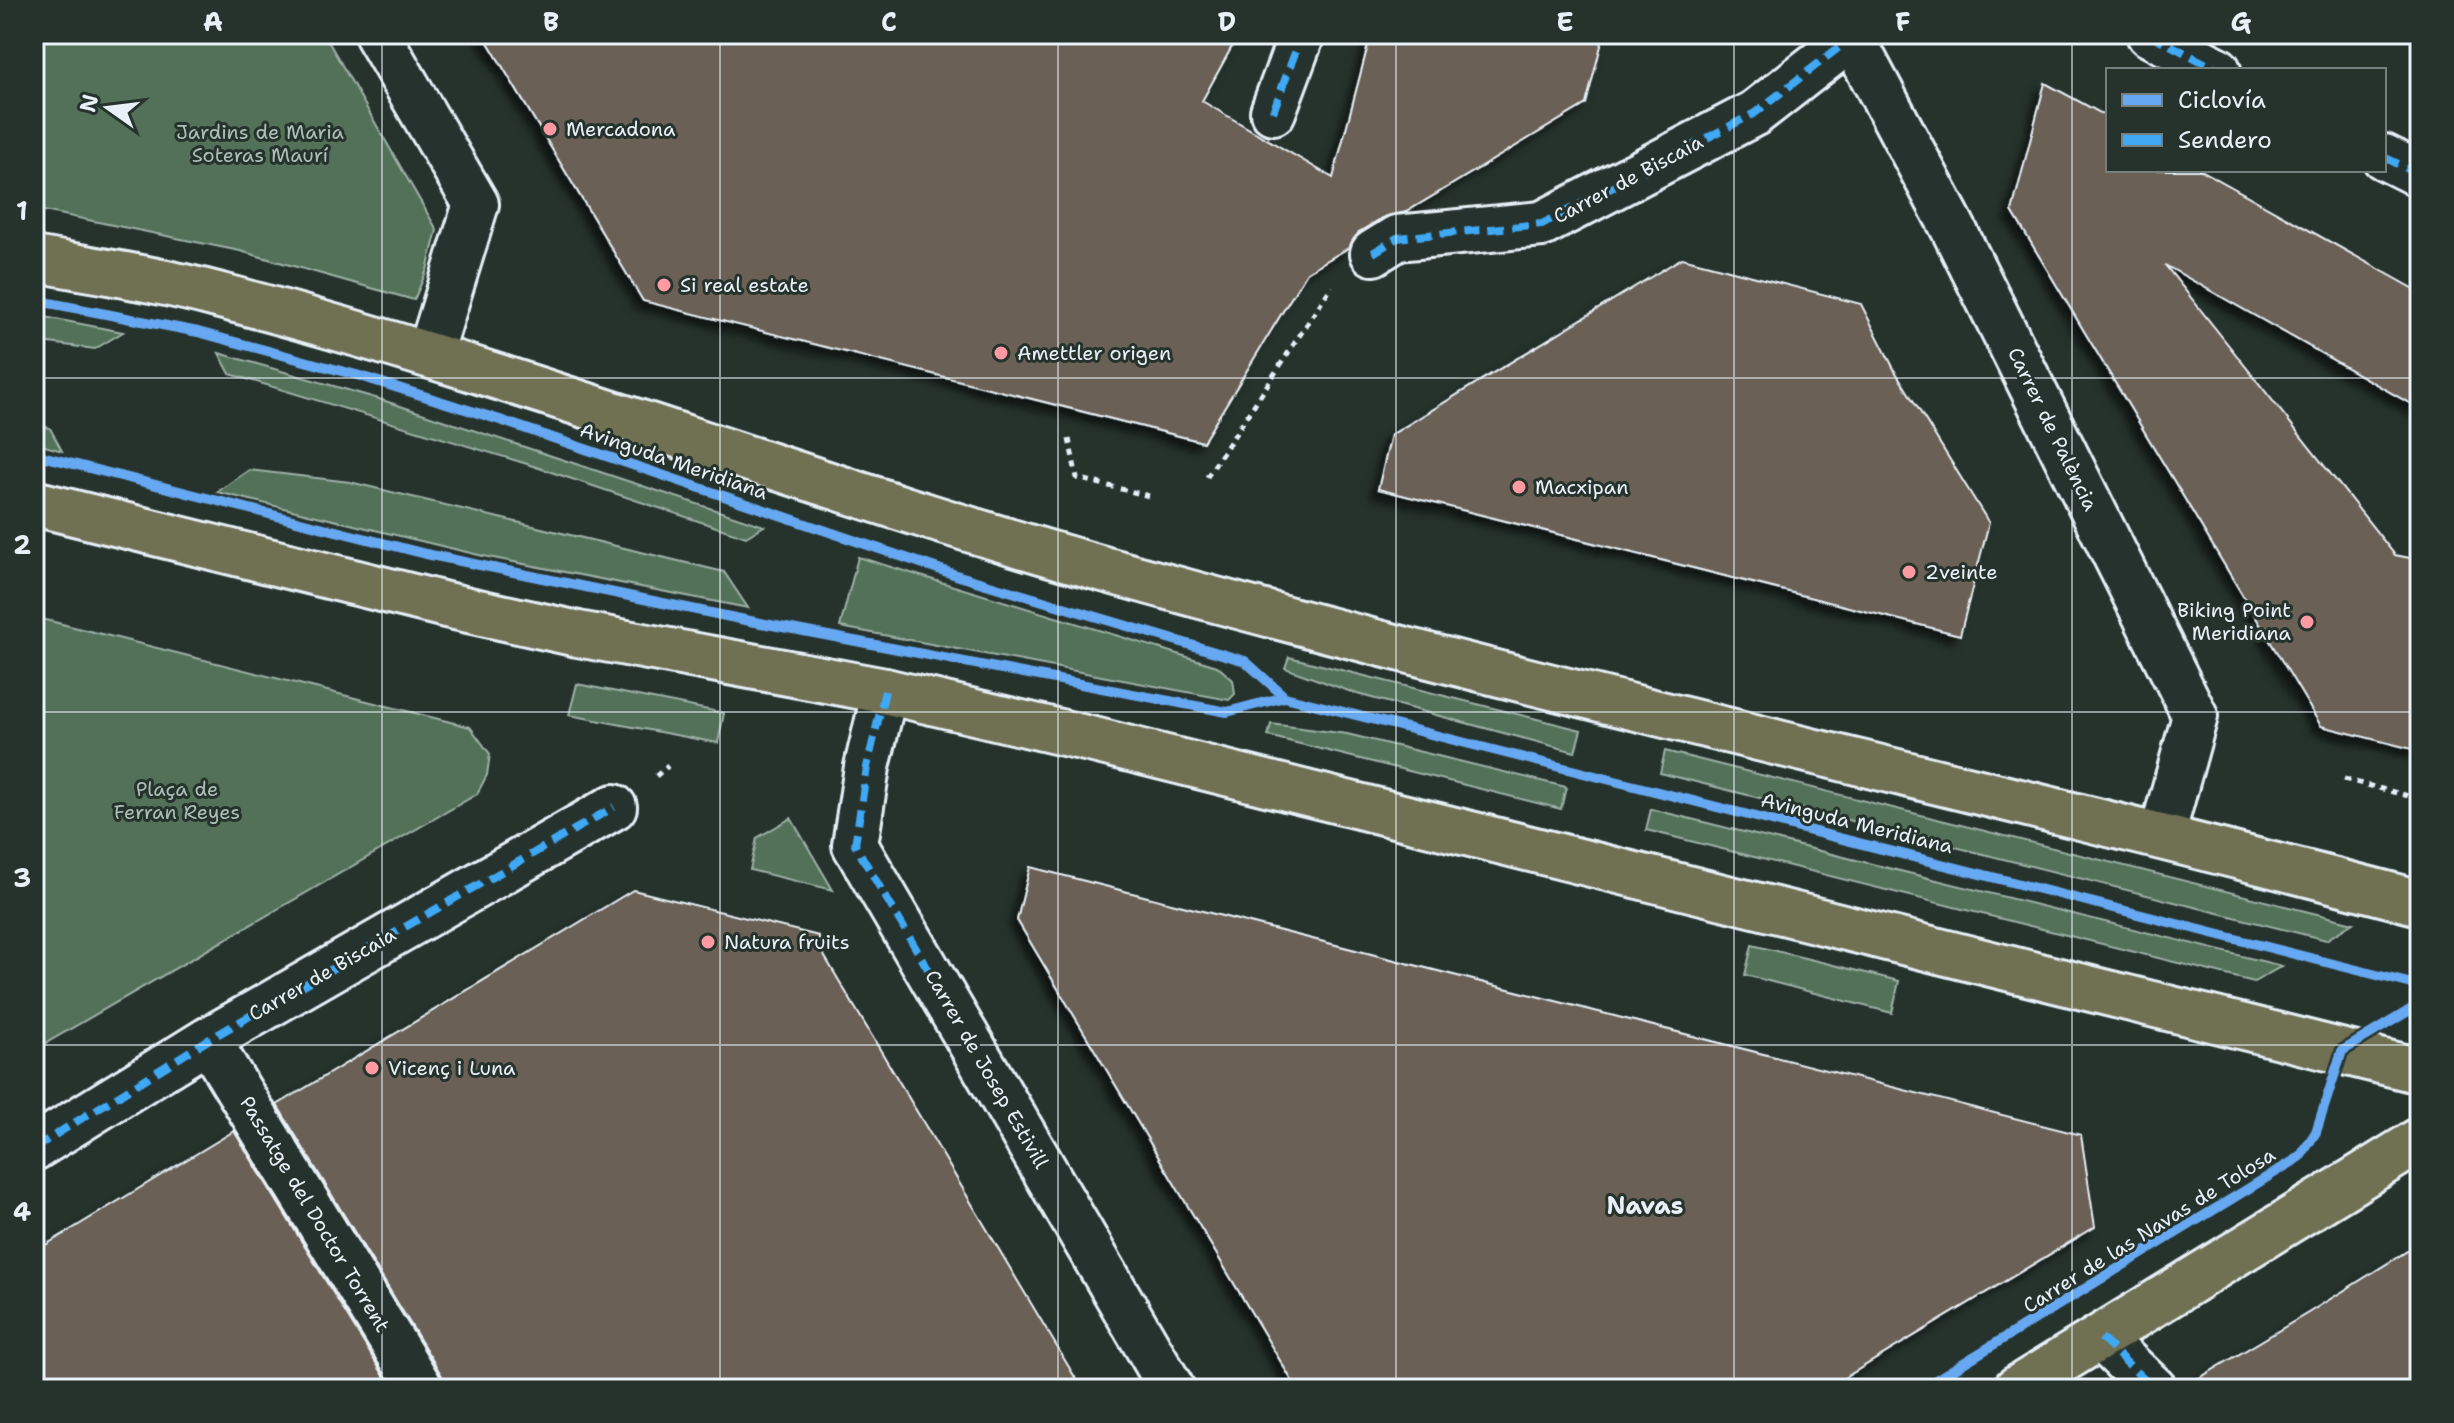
<svg xmlns="http://www.w3.org/2000/svg" width="2454" height="1423" font-family="'Shantell Sans',sans-serif">
	<style>
		.green { fill: #537159; stroke: #9eb1a8; stroke-width: 2 }
		.building { fill: #6b6055; stroke: #e8f1f8; stroke-width: 2; filter: url(#shadow) }
		.lines { fill: none; stroke-linecap: round; stroke-linejoin: round }
		.minor-casing { stroke: #e8f1f8; stroke-width: 50 }
		.major-casing { stroke: #e8f1f8; stroke-width: 50 }
		.path { stroke: #e8f1f8; stroke-width: 5; stroke-dasharray: 6 6; stroke-linecap: butt }
		.minor { stroke: #26332d; stroke-width: 44 }
		.major { stroke: #706f52; stroke-width: 44 }
		.quiet { stroke: #3fa9f5; stroke-width: 8; stroke-dasharray: 16 8; stroke-linecap: butt }
		.cycleway-casing { stroke: #26332d; stroke-width: 15 }
		.cycleway { stroke: #66a8f1; stroke-width: 10 }
		.grid { fill: none; stroke: #e8f1f8; stroke-width: 2; stroke-opacity: 0.55 }
		.poi-dot { fill: #ff9aa2; stroke: #26332d; stroke-width: 3 }
		.labels { text-anchor: middle; stroke-width: 6; stroke-linejoin: round; paint-order: stroke }
		.poi-label { font-size: 20px; fill: #e8f1f8; stroke: #26332d; text-anchor: start }
		.park-label { font-size: 20px; fill: #acbeb8; stroke: #26332d }
		.street-label { font-size: 20px; fill: #e8f1f8; stroke: #26332d }
		.quarter-label { font-size: 24px; font-weight: bold; fill: #e8f1f8; stroke: #26332d }
		.neatline { fill: none; stroke: #e8f1f8; stroke-width: 3 }
		.grid-label { font-size: 26px; text-anchor: middle; font-weight: bold; fill: #e8f1f8 }
	</style>
	<defs>
		<filter id="shadow"><feDropShadow dx="-7" dy="7" stdDeviation="4" flood-color="#0009"/></filter>
	</defs>
	<rect width="100%" height="100%" fill="#26332d"/>
	<filter id="ink" filterUnits="userSpaceOnUse"><feTurbulence type="fractalNoise" baseFrequency=".0125" numOctaves="2"/><feDisplacementMap in="SourceGraphic" scale="16" xChannelSelector="R" yChannelSelector="G"/><feConvolveMatrix kernelMatrix="1 2 1 2 8 2 1 2 1" color-interpolation-filters="sRGB"/></filter>
	<g filter="url(#ink)">
		<!-- green -->
		<path class="green" d="M34 34H324L437 230 427 270 414 300 240 251 34 209Z
			M34 315 123 332 95 349 34 341Z
			M219 353 379 399 764 526 746 537 524 463 230 374Z
			M34 424 50 428 62 451 34 443Z
			M249 470 350 482 724 572 748 608 483 556 217 492Z
			M858 557 1217 666 1233 680 1235 694 1229 700 840 627Z
			M34 617 470 727 490 754 487 775 477 794 34 1050Z
			M1289 657 1581 730 1575 752 1357 694 1285 668Z
			M577 684 724 713 718 743 569 715Z
			M1271 724 1347 734 1566 787 1561 809 1268 736Z
			M1665 751 2353 923 2326 940 1660 773Z
			M1651 809 2282 966 2254 982 1646 830Z
			M791 818 833 890 750 870 757 838Z
			M1752 945 1899 981 1892 1013 1745 975Z"/>
		<!-- building -->
		<path class="building" d="M483 34H1239L1202 101 1333 178 1371 34H1604L1586 104 1406 212 1384 217 1359 232 1350 247 1307 272 1203 442 643 301Z
			M2045 83 2108 117V170H2201L2420 292V409L2165 265 2395 555 2420 560V751L2321 726 2012 211Z
			M1682 258 1861 304 1895 371 1989 523 1960 635 1378 489 1391 435Z
			M1030 867 2081 1135 2095 1227 1826 1389H1297L1017 920Z
			M633 890 819 936V947L1082 1389H446L442 1376 277 1105Z
			M234 1131 392 1389H34V1252Z
			M2420 1243V1389H2181L2308 1313Z"/>
		<g class="lines">
			<defs>
				<path id="minor" d="M377 34 476 204 430 354
					M1850 34 1952 226 2195 716 2162 835
					M2149 34 2218 70
					M1273 112 1302 34
					M2384 157 2420 175
					M1373 253 1397 238 1542 224 1755 113 1856 34
					M885 691 867 767 855 845 1172 1389
					M208 1040 421 1389
					M34 1148 208 1040 614 807
					M2101 1338 2154 1389"/>
				<path id="major" d="M34 259C95 270 157 279 217 295 518 373 808 486 1107 570 1542 692 1983 788 2420 903
					M34 503 446 605 578 634 885 691 1094 740 2420 1071
					M2016 1389 2420 1140"/>
			</defs>
			<!-- minor casing -->
			<use href="#minor" class="minor-casing"/>
			<!-- major casing -->
			<use href="#major" class="major-casing"/>
			<!-- path -->
			<path class="path" d="M1069 439 1077 478 1153 497
				M1207 477 1332 286
				M656 776 668 766
				M2344 779 2420 799"/>
			<!-- minor -->
			<use href="#minor" class="minor"/>
			<!-- major -->
			<use href="#major" class="major"/>
			<!-- quiet -->
			<path class="quiet" d="M2149 34 2218 70
				M1273 112 1302 34
				M2384 157 2420 175
				M1373 253 1397 238 1542 224 1755 113 1856 34
				M885 691 867 767 855 845 928 969
				M34 1148 208 1040 614 807
				M2101 1338 2154 1389"/>
			<defs>
				<path id="cycleway" d="M34 300 198 332 360 376 500 420 959 576 1245 661 1285 697
					M34 454 426 554 745 620 1227 712 1285 697 2420 986
					M1921 1389 2300 1157 2316 1132 2342 1051 2420 1004"/>
			</defs>
			<!-- cycleway casing -->
			<use href="#cycleway" class="cycleway-casing"/>
			<!-- cycleway -->
			<use href="#cycleway" class="cycleway"/>
		</g>
	</g>
	<!-- grid -->
	<path class="grid" d="M382 34V1389M720 34V1389M1058 34V1389M1396 34V1389M1734 34V1389M2072 34V1389M34 378H2420M34 712H2420M34 1045H2420"/>
	<!-- markers -->
	<g class="poi-dot">
		<circle cx="550" cy="129" r="8"/>
		<circle cx="664" cy="285" r="8"/>
		<circle cx="1001" cy="353" r="8"/>
		<circle cx="1519" cy="487" r="8"/>
		<circle cx="1909" cy="572" r="8"/>
		<circle cx="2307" cy="622" r="8"/>
		<circle cx="708" cy="942" r="8"/>
		<circle cx="372" cy="1068" r="8"/>
	</g>
	<g class="labels">
		<!-- poi labels -->
		<g class="poi-label">
			<text x="566" y="136">Mercadona</text>
			<text x="680" y="292">Si real estate</text>
			<text x="1017" y="360">Amettler origen</text>
			<text x="1535" y="494">Macxipan</text>
			<text x="1925" y="579">2veinte</text>
			<text x="2291" y="617" text-anchor="end">Biking Point<tspan x="2291" dy="23">Meridiana</tspan></text>
			<text x="724" y="949">Natura fruits</text>
			<text x="388" y="1075">Vicenç i Luna</text>
		</g>
		<!-- park labels -->
		<g class="park-label">
			<text x="260" y="139">Jardins de Maria<tspan x="260" dy="23">Soteras Maurí</tspan></text>
			<text x="177" y="796">Plaça de<tspan x="177" dy="23">Ferran Reyes</tspan></text>
		</g>
		<!-- street labels -->
		<g class="street-label">
			<text transform="translate(1628 179) rotate(-28)" y="7">Carrer de Biscaia</text>
			<text transform="translate(2053 429) rotate(64)" y="7">Carrer de Palència</text>
			<text transform="translate(674 461) rotate(19)" y="7">Avinguda Meridiana</text>
			<text transform="translate(1857 823) rotate(14)" y="7">Avinguda Meridiana</text>
			<text transform="translate(322 974) rotate(-30)" y="7">Carrer de Biscaia</text>
			<text transform="translate(987 1069) rotate(60)" y="7">Carrer de Josep Estivill</text>
			<text transform="translate(315 1214) rotate(59)" y="7">Passatge del Doctor Torrent</text>
			<text transform="translate(2149 1230) rotate(-32)" y="7">Carrer de las Navas de Tolosa</text>
		</g>
		<!-- quarter labels -->
		<g class="quarter-label">
			<text x="1645" y="1214">Navas</text>
		</g>
	</g>
	<!-- margin -->
	<rect width="2454" height="1423" fill="none" stroke="#26332d" stroke-width="88"/>
	<!-- legend -->
	<rect x="2106" y="68" width="280" height="104" fill="#26332d" stroke="#747f7e" stroke-width="2"/>
	<rect x="2122" y="94" width="40" height="12" fill="#66a8f1" stroke="#747f7e" stroke-width="2"/>
	<text x="2178" y="108" font-size="24" fill="#e8f1f8">Ciclovía</text>
	<rect x="2122" y="134" width="40" height="12" fill="#3fa9f5" stroke="#747f7e" stroke-width="2"/>
	<text x="2178" y="148" font-size="24" fill="#e8f1f8">Sendero</text>
	<!-- north arrow -->
	<g transform="translate(108 108) rotate(284)" stroke="#26332d" stroke-width="6" paint-order="stroke">
	<path d="M0-6L14 30L0 20L-14 30Z" fill="#e8f1f8"/>
	<text y="-12" font-size="22" font-weight="bold" text-anchor="middle" fill="#e8f1f8">N</text>
	</g>
	<rect x="44" y="44" width="2366" height="1335" class="neatline"/>
	<g class="grid-label">
		<text x="213" y="31">A</text>
		<text x="551" y="31">B</text>
		<text x="889" y="31">C</text>
		<text x="1227" y="31">D</text>
		<text x="1565" y="31">E</text>
		<text x="1903" y="31">F</text>
		<text x="2241" y="31">G</text>
		<text x="22" y="220">1</text>
		<text x="22" y="554">2</text>
		<text x="22" y="887">3</text>
		<text x="22" y="1221">4</text>
	</g>
</svg>
